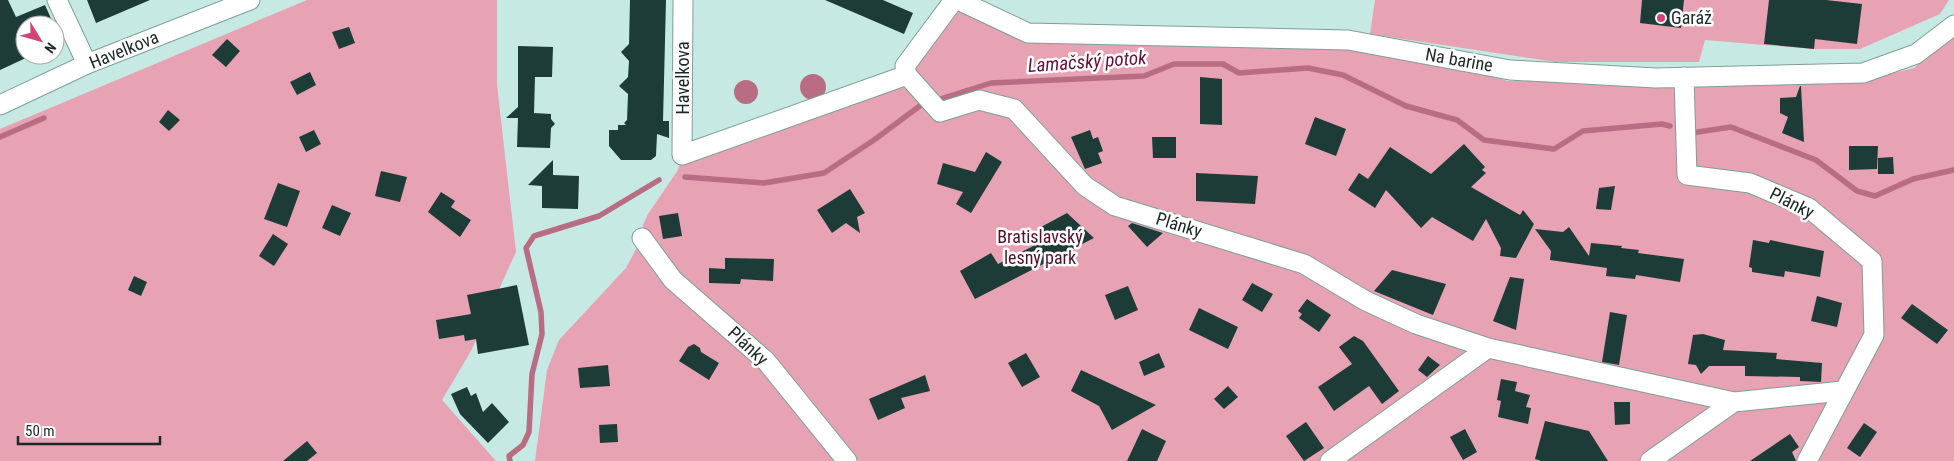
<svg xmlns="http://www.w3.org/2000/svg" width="1954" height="461" font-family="'Roboto Condensed',sans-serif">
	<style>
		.green { fill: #e7a2b3 }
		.water { fill: #b96d82 }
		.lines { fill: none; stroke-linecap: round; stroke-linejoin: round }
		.stream { stroke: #b96d82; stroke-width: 5.5 }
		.building { fill: #1d3c37 }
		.street-casing { stroke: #7d9f99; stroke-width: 21 }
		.street { stroke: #fff; stroke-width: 19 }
		.poi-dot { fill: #d04476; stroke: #fff; stroke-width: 2 }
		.labels { text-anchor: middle; stroke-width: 5; stroke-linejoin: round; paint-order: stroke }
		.poi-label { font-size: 18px; fill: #1b2826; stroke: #fff; text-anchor: start }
		.street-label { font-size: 18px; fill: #1b2826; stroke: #fff }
		.park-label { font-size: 18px; fill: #550e2a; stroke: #fff }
		.water-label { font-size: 19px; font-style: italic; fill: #6b0c35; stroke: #fff }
	</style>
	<rect width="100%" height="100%" fill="#c6eae3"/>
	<!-- green -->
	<path class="green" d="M307 0H497V85L516 252 471 351 442 400 496 461H0V129Z
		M954 0 1028 33 1362 42 1508 81 1858 82 1914 68 1954 35V461H535L547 370 559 340 626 268 642 238 643 225 648 214 678 170 682 155 907 75Z
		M1375 0H1949L1940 14 1860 49H1814L1705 40 1699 62H1556L1370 34Z"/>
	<!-- water -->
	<path class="water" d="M800 87a13 13 0 1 1 26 0a13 13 0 1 1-26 0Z
		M734 92a12 12 0 1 1 24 0a12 12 0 1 1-24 0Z"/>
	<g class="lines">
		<!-- stream -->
		<path class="stream" d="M1691 133 1731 127 1816 160 1857 191 1875 196 1913 179 1954 170
			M0 137 44 118
			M685 177 764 183 824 173 874 140 921 105 991 83 1144 76 1174 64H1223L1239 73 1308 68 1343 75 1406 106 1457 120 1484 140 1554 149 1583 131 1662 124 1670 126
			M510 461 509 456 523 445 529 432 532 374 542 334 541 312 526 248 534 236 599 216 659 180"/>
	</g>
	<!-- building -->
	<path class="building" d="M0 0H8L16 17 45 5 54 25H25V55L28 57 0 70Z
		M87 0H150L96 23Z
		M630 0H666L663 121H669V138L657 134 656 156 651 160H621L609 146V130H618V125H626L624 123 627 120 628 94 619 86 628 77 629 61 621 52 629 44Z
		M825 0H883L913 13 904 34Z
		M1642 0H1684L1681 28 1640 23Z
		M1769 0H1826L1862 4 1857 44 1815 39 1814 49 1764 44Z
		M349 27 355 43 339 49 332 32Z
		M227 39 240 51 226 67 212 55Z
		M518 46 553 47 552 77H535L534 113 551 114V119L555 124 551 128 550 148 517 147 518 118H506L518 107Z
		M310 72 316 85 297 95 290 82Z
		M1200 77 1222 79V125L1200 124Z
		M1800 86H1801L1804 142 1782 133 1788 117 1780 113V98L1796 97Z
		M168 110 180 120 169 131 159 122Z
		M1315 117 1346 129 1336 156 1305 144Z
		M314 130 321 144 306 152 299 137Z
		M1090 130 1093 139 1098 137 1103 151 1098 153 1102 163 1085 169 1071 137Z
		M1152 137H1176V158H1153Z
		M1464 144 1485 167 1482 170 1486 173 1471 187 1520 215 1523 210 1534 224 1516 258 1500 256 1501 248 1486 219 1473 241 1432 217 1421 228 1386 190 1375 208 1348 190 1359 173 1368 179 1390 147 1431 174Z
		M1849 146H1878L1877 169 1849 170Z
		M986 152 1002 162 971 213 956 204 963 192 937 184 943 163 975 172Z
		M1893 157 1894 174H1878V158Z
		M553 160V175L579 176 578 209 542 208V186L528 185Z
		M381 171 407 177 400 202 375 196Z
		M1196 173 1258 176 1255 204 1196 201Z
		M278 183 300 191 287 227 264 219Z
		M1615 186 1611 210 1596 209 1599 188Z
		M850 189 865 213 857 217 860 233 846 223 832 233 817 210Z
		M441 192 455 201 451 207 471 220 460 237 428 212Z
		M332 205 351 213 340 236 322 228Z
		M678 213 682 236 663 239 659 216Z
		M1067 213 1094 238 975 299 960 271 991 253 998 264 1047 239 1041 227Z
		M1132 223 1163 233 1147 247 1128 226Z
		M1569 227 1589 256 1591 243 1622 246 1621 248 1639 250 1638 253 1684 259 1680 282 1636 275 1635 279 1606 276 1607 268 1550 260 1551 251 1535 229 1563 232Z
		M273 234 288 244 274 266 259 256Z
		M1753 240 1769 243 1770 240 1824 251 1820 277 1785 271 1784 277 1752 272V268L1749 267Z
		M725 258 774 259 773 281 741 279 740 284 709 283V268L725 269Z
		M1392 270 1446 284 1433 315 1374 291Z
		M134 276 147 282 141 296 128 290Z
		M1510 277 1524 279 1516 330 1493 321Z
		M1252 283 1273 294 1262 312 1242 300Z
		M517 285 529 345 478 354 476 339 465 341 464 335 439 339 436 320 471 314 467 295Z
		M1128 286 1138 310 1115 320 1105 295Z
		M1817 296 1842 303 1837 327 1811 321Z
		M1307 299 1331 315 1319 332 1299 318 1302 314 1298 311Z
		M1912 304 1948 330 1937 344 1901 318Z
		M1199 308 1238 327 1228 349 1189 330Z
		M1610 312 1627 315 1619 365 1602 362Z
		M1703 334 1725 340 1723 350 1777 353 1776 359 1822 363 1821 382 1800 381V377L1745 376V366H1709L1701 374 1696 365 1688 364 1693 335Z
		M1354 336 1363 341 1399 391 1382 404 1369 386 1334 411 1318 387 1352 364 1339 347Z
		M694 344 700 348 701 352 719 363 709 380 679 361 688 347Z
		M1026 353 1040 377 1022 387 1008 363Z
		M1159 353 1165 367 1144 376 1139 362Z
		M1428 356 1440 365 1427 377 1418 370Z
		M608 365 610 386 580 388 578 368Z
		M1081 370 1156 405 1112 430 1099 406 1071 391Z
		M925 375 930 391 901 398 905 408 878 420 869 399Z
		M1501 379 1517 382 1515 391 1530 395 1526 407 1531 408 1528 424 1498 417 1501 401 1497 400Z
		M1228 386 1238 397 1224 409 1214 399Z
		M467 387 471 396 476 393 483 412 492 403 509 422 488 443 460 414 451 394Z
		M1614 402H1630V424L1615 425Z
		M1545 421 1589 431 1608 461H1541L1535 459Z
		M1306 422 1324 448 1304 461 1286 436Z
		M1864 423 1877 432 1860 457 1847 448Z
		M617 424 618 442 600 443 599 425Z
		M1142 429 1166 441 1157 461H1127Z
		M1465 429 1477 452 1463 460 1450 437Z
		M1790 434 1799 447 1792 452 1796 461H1750Z
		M307 441 317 453 307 461H283Z"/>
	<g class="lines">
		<defs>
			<path id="street" d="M57 0 87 64
				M683 0 682 155 907 75 905 66 954 0
				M958 0 1028 33 1348 40 1510 70 1656 78 1863 73 1916 54 1954 25
				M907 75 940 112 979 100 1014 109 1085 186 1115 206 1304 264 1366 301 1416 324 1488 348 1734 402 1843 391
				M1684 77 1687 175 1750 183 1809 208 1872 261 1874 335 1807 461
				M0 105 87 64 250 0
				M642 238 673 280 766 361 847 461
				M1330 461 1488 348
				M1650 461 1734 402"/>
		</defs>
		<!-- street casing -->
		<use href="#street" class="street-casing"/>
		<!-- street -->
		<use href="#street" class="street"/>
	</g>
	<!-- markers -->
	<circle class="poi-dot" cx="1661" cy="18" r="5"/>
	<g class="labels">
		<!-- poi labels -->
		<g class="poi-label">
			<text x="1671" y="24">Garáž</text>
		</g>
		<!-- street labels -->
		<g class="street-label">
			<text transform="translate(124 50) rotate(-22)" y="6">Havelkova</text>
			<text transform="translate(1459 60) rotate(10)" y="6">Na barine</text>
			<text transform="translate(683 78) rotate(-90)" y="6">Havelkova</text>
			<text transform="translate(1792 203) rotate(27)" y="6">Plánky</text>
			<text transform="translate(1179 225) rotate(17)" y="6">Plánky</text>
			<text transform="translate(748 346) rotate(43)" y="6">Plánky</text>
		</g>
		<!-- park labels -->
		<g class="park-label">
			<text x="1040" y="243">Bratislavský<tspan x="1040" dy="21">lesný park</tspan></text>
		</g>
		<!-- water labels -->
		<g class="water-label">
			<text transform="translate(1087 61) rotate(-4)" y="7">Lamačský potok</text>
		</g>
	</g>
	<!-- north arrow -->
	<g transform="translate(40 40) rotate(127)"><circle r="24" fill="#ffffff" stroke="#a4a9a8"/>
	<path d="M0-4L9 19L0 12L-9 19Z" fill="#d04476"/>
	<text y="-8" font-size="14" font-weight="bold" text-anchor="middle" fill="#1b2826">N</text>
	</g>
	<!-- scale -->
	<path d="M18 436v8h142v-8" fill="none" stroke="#1b2826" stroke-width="2.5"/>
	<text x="25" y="436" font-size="15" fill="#1b2826" stroke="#ffffff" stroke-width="4" paint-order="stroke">50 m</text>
</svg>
